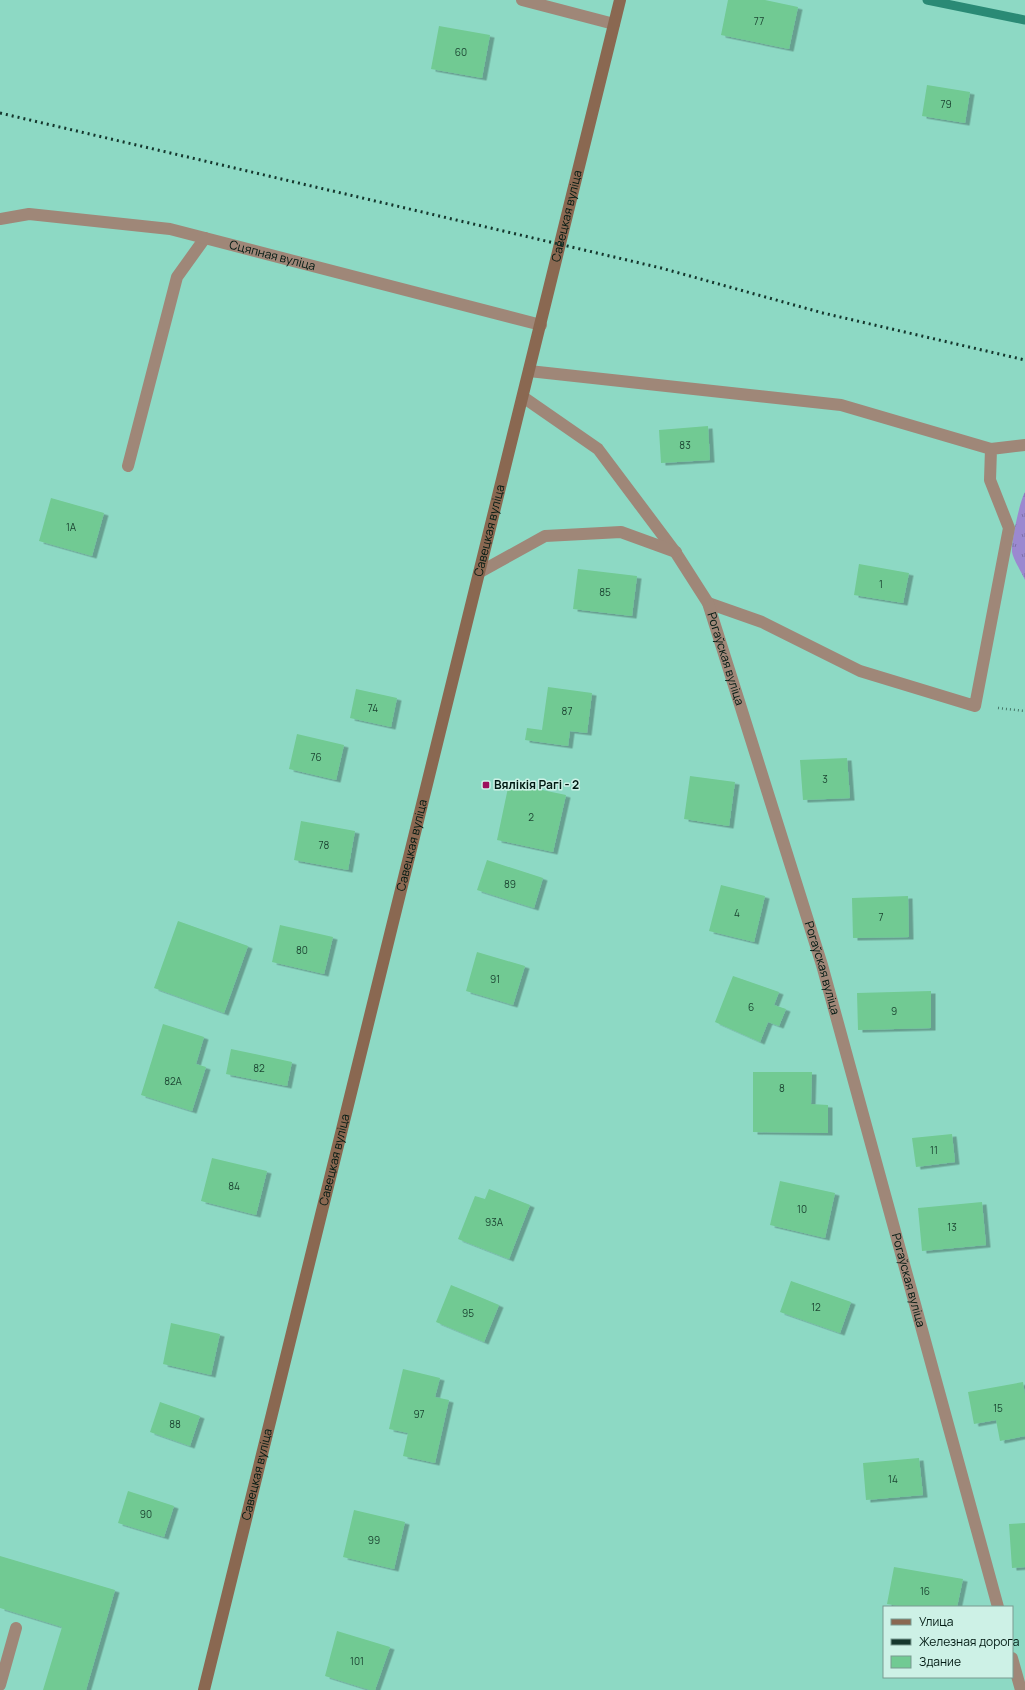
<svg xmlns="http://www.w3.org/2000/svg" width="1025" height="1690" font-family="Manrope,sans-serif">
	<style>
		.grass { fill: url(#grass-tufts) }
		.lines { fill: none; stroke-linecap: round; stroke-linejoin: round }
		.stream { stroke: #2a8a75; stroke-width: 9 }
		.building { fill: #71ca93; filter: url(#shadow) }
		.path { stroke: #46786a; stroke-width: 2.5; stroke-dasharray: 1 3; stroke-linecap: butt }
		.lane { stroke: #9f8778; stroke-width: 12 }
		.street { stroke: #9f8778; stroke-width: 12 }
		.secondary { stroke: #8a6851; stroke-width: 12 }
		.rail { stroke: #15362d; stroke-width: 3; stroke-dasharray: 2 4; stroke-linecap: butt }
		.poi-dot { fill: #9d105d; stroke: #cdf1e6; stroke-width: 1.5 }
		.labels { text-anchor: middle; stroke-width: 3; stroke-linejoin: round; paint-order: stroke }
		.number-label { font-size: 10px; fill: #1c4532 }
		.street-label { font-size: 12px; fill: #001912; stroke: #cdf1e6 }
		.poi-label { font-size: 12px; font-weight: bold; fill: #001912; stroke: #cdf1e6; text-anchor: start }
	</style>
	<defs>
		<pattern id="grass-tufts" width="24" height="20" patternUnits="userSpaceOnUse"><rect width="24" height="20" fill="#9b89d0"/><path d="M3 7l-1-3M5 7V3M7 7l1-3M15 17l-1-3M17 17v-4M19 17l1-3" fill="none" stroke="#7c6fa7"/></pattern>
		<filter id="shadow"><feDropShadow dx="4.5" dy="2.5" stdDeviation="0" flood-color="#0004"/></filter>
	</defs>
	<rect width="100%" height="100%" fill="#8dd9c4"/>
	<!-- grass -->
	<path class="grass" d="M1025 492V580C1022 573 1013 559 1012 552 1011 542 1020 500 1025 492Z"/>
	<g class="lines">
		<!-- stream -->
		<path class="stream" d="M927 0 1025 20"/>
	</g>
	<!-- building -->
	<path class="building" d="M728 0H765L798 7 789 49 721 35Z
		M439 26 490 35 482 78 431 69Z
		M927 85 970 92 965 123 922 116Z
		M708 426 710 460 661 463 659 430Z
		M51 498 104 513 92 556 39 541Z
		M859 564 909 573 903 603 854 595Z
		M578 569 637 576 632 616 573 609Z
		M548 687 592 693 587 733 570 731 568 746 525 740 527 728 542 730Z
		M356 689 397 698 391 727 350 718Z
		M297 734 344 745 336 780 289 769Z
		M847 758 850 798 803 800 800 760Z
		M690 776 735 782 729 826 684 819Z
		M509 783 566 795 553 852 497 840Z
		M301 821 355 831 348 870 294 860Z
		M487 860 543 878 534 908 477 890Z
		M721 885 765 896 754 942 709 931Z
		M908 896 909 937 853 938 852 898Z
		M178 921 248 946 224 1013 154 988Z
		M280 925 333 937 324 974 272 962Z
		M477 952 525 966 513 1005 466 991Z
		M733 976 779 992 774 1005 786 1009 779 1026 768 1022 760 1042 715 1022Z
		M931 991V1028L858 1030 857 993Z
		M163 1024 204 1037 196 1064 206 1067 192 1111 141 1095Z
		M231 1049 292 1062 287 1086 226 1074Z
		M753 1072H812L811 1104 828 1105V1133L753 1132Z
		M952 1134 955 1162 916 1167 912 1138Z
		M212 1158 267 1171 256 1215 201 1201Z
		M780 1181 835 1193 825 1238 770 1225Z
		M489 1189 530 1205 509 1259 458 1239 475 1196 485 1199Z
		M982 1202 986 1245 922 1251 918 1208Z
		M791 1281 851 1302 840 1333 780 1312Z
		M451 1285 499 1305 484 1342 436 1322Z
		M171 1323 220 1334 211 1375 163 1364Z
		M403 1369 440 1378 435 1397 449 1400 435 1463 403 1456 408 1433 389 1429Z
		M1023 1382 1025 1395V1436L1000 1441 996 1420 974 1424 968 1392Z
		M160 1402 200 1416 190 1446 150 1432Z
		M919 1458 923 1495 866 1500 863 1463Z
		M128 1491 174 1506 164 1537 118 1523Z
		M354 1510 405 1522 394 1569 343 1557Z
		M1025 1523V1567L1012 1568 1009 1524Z
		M0 1556 115 1590 86 1690H43L62 1627 0 1608Z
		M894 1567 963 1579 957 1607H905L887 1604Z
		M337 1631 390 1647 375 1690H370L325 1676Z"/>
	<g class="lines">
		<!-- path -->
		<path class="path" d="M998 708 1025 711"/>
		<!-- lane -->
		<path class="lane" d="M522 0 614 24
			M529 371 841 405 991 449
			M128 466 177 277 205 238
			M708 603 762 622 860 671 975 706 1009 528 990 480 991 449 1025 445
			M0 1685 16 1628"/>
		<!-- street -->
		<g class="street">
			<path id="s1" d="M0 219 29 214 170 229 541 325"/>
			<path id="s2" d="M523 397 598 449 676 553 708 603 822 965 998 1607"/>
			<path d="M480 572 545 536 621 532 676 552"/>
			<path d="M1012 1658 1021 1690"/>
		</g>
		<!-- secondary -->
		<path class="secondary" id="s3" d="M204 1690 620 0"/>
		<!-- rail -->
		<path class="rail" d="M0 113 661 268 823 313 1025 360"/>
	</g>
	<!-- markers -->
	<rect class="poi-dot" x="482" y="781" width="8" height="8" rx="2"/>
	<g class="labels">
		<!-- number labels -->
		<g class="number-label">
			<text x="759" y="25">77</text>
			<text x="461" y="56">60</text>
			<text x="946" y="108">79</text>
			<text x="685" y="449">83</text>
			<text x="71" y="531">1А</text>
			<text x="881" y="588">1</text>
			<text x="605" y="596">85</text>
			<text x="373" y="712">74</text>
			<text x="567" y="715">87</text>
			<text x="316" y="761">76</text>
			<text x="825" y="783">3</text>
			<text x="531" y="821">2</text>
			<text x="324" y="849">78</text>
			<text x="510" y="888">89</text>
			<text x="737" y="917">4</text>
			<text x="881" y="921">7</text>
			<text x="302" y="954">80</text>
			<text x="495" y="983">91</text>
			<text x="751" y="1011">6</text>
			<text x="894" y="1015">9</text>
			<text x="259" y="1072">82</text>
			<text x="173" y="1085">82А</text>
			<text x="782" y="1092">8</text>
			<text x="934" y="1154">11</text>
			<text x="234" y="1190">84</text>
			<text x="802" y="1213">10</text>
			<text x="494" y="1226">93А</text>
			<text x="952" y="1231">13</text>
			<text x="816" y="1311">12</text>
			<text x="468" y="1317">95</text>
			<text x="998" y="1412">15</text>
			<text x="419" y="1418">97</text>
			<text x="175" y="1428">88</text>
			<text x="893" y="1483">14</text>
			<text x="146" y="1518">90</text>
			<text x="374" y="1544">99</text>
			<text x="925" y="1595">16</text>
			<text x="357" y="1665">101</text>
		</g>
		<!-- street labels -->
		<g class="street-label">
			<text dy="4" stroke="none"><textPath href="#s3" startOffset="1518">Савецкая вуліца</textPath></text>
			<text dy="4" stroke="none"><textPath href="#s1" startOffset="277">Сцяпная вуліца</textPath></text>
			<text dy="4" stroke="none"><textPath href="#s3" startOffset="1194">Савецкая вуліца</textPath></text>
			<text dy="4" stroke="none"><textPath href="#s2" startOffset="339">Рогаўская вуліца</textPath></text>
			<text dy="4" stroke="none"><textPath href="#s3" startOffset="870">Савецкая вуліца</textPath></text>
			<text dy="4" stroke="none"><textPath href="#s2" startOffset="663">Рогаўская вуліца</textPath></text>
			<text dy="4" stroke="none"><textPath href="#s3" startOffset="546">Савецкая вуліца</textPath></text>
			<text dy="4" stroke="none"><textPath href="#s2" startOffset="987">Рогаўская вуліца</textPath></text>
			<text dy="4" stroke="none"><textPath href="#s3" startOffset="222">Савецкая вуліца</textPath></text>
		</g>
		<!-- poi labels -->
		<g class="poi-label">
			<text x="494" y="789">Вялікія Рагі - 2</text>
		</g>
	</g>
	<!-- legend -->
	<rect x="883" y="1606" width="130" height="72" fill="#cdf1e6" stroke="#7b9b91"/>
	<rect x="891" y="1619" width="20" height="6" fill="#8a6851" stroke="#7b9b91"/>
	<text x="919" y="1626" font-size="12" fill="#001912">Улица</text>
	<rect x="891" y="1639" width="20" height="6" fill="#15362d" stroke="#7b9b91"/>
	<text x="919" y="1646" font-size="12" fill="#001912">Железная дорога</text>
	<rect x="891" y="1656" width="20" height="12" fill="#71ca93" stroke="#7b9b91"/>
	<text x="919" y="1666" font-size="12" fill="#001912">Здание</text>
</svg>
